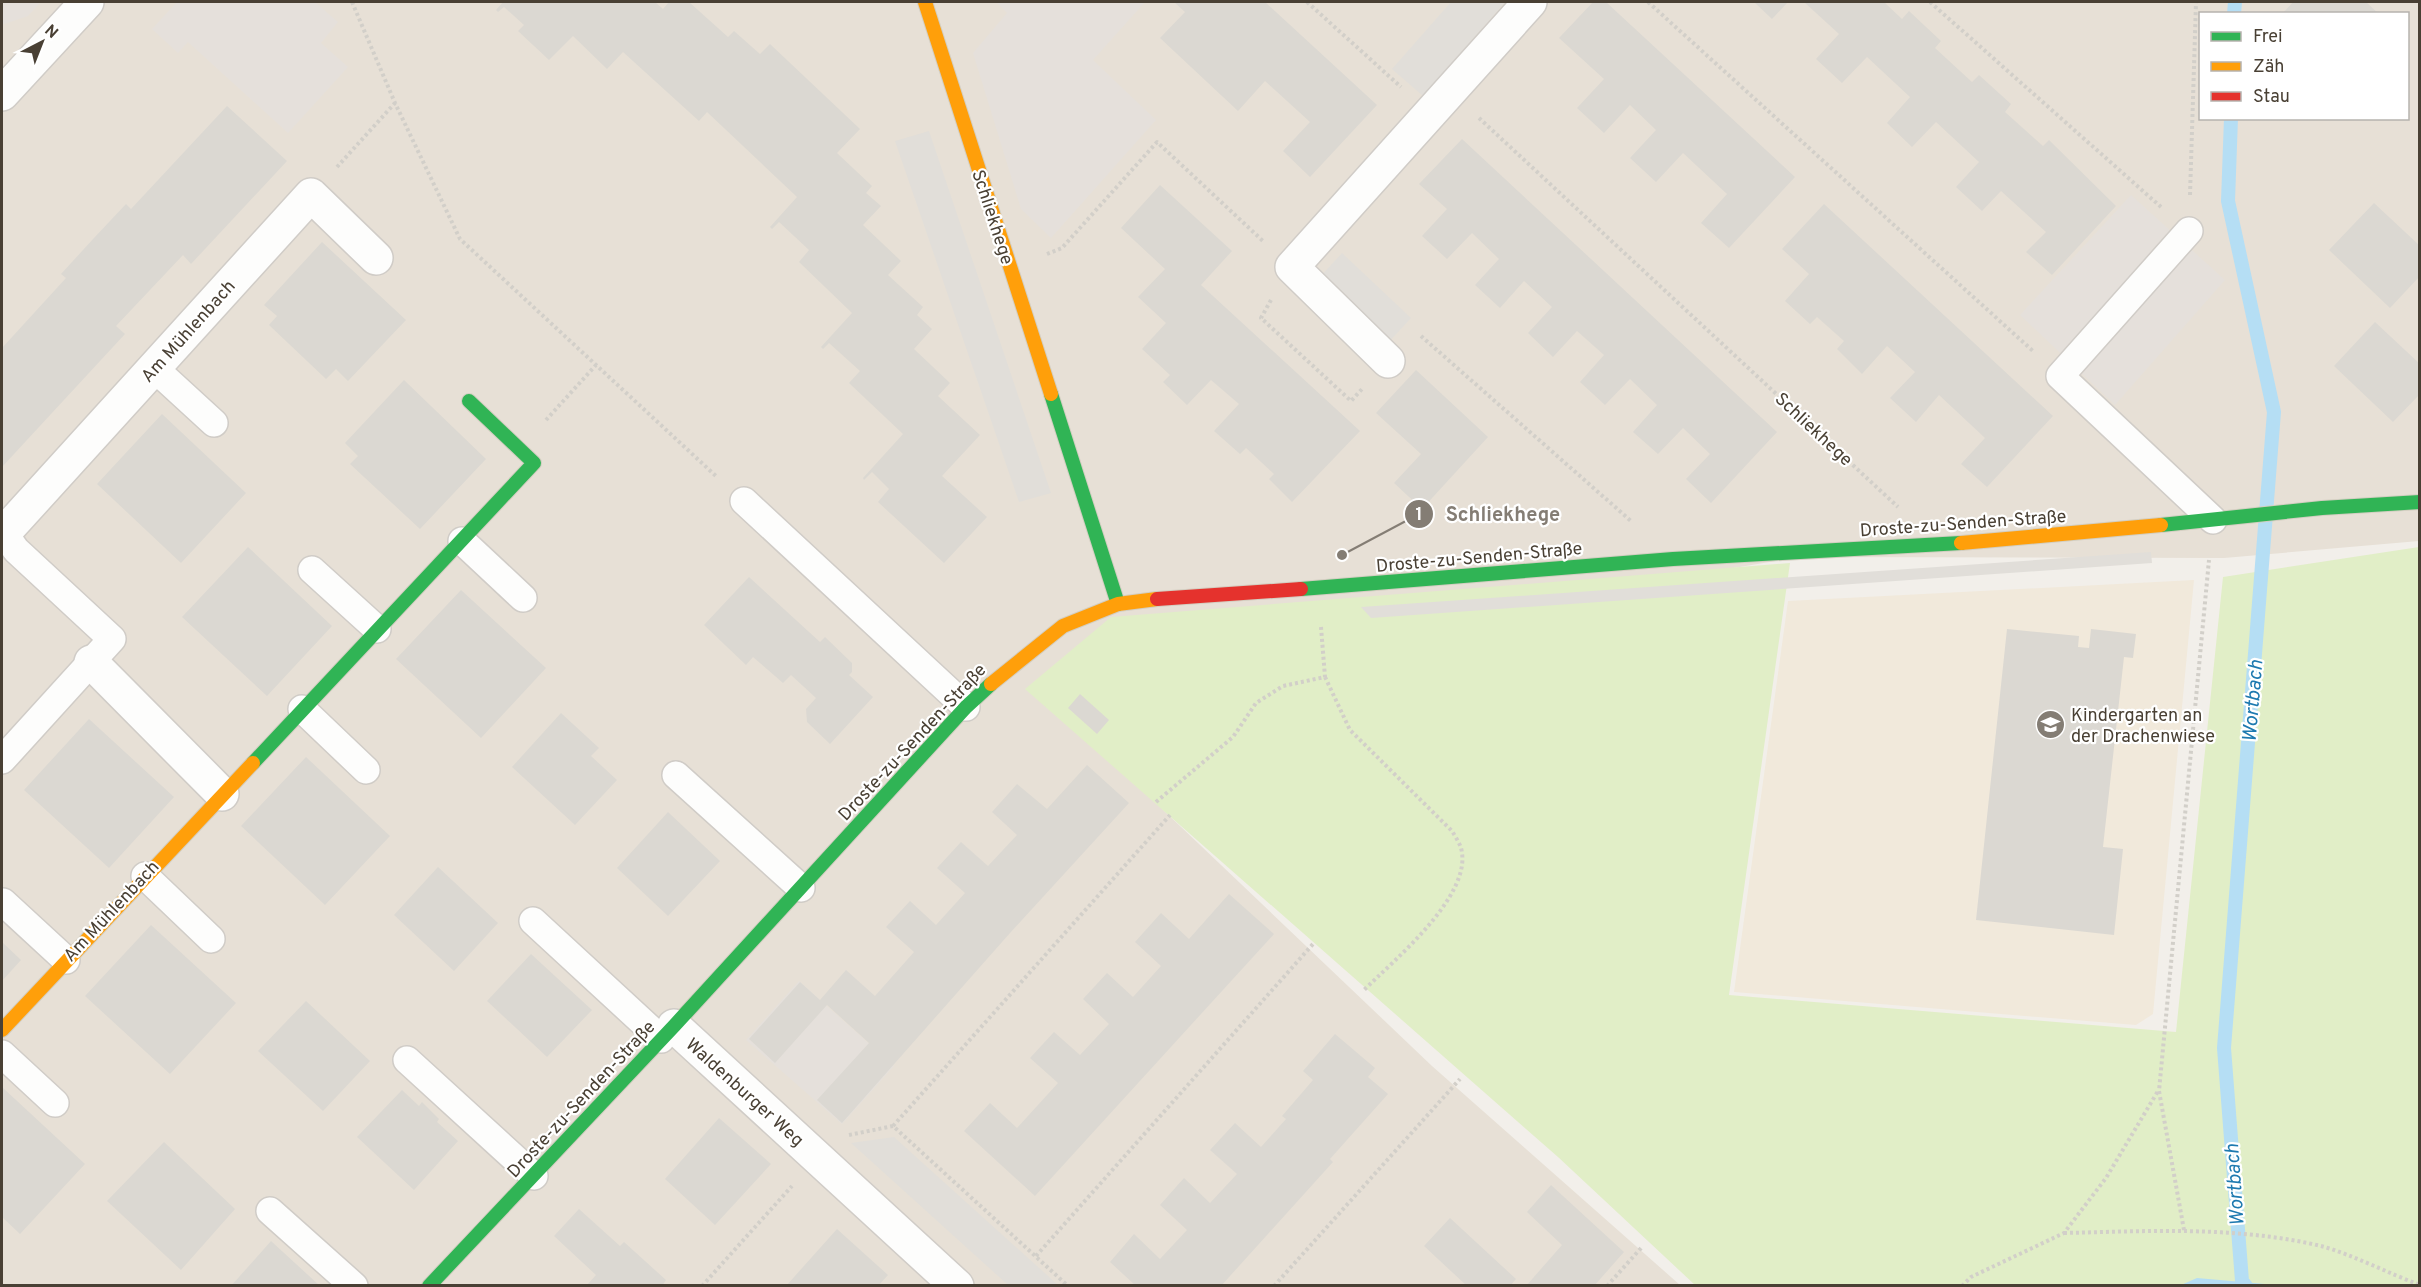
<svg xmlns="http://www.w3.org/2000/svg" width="2421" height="1287" font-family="Overpass,sans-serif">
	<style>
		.residential { fill: #e7e0d6; fill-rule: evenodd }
		.industrial { fill: #e5e0db }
		.education { fill: #f1e9db }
		.green { fill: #e1eec7 }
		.parking { fill: #e1ded9 }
		.water { fill: #b5def4 }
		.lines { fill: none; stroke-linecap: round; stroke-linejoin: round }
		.stream { stroke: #b5def4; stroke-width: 14 }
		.building { fill: #dbd8d2 }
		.lane-casing { stroke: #d0ccc7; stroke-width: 30 }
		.street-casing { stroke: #d0ccc7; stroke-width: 36 }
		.fast-casing { stroke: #d3cec1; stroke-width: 16 }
		.slow-casing { stroke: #d3cec1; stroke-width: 16 }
		.jam-casing { stroke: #d3cec1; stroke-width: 16 }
		.path { stroke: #d2cfc9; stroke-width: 4; stroke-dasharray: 3 3; stroke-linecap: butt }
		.lane { stroke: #fdfdfc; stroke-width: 27 }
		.street { stroke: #fdfdfc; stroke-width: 33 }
		.fast { stroke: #30b455; stroke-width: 14 }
		.slow { stroke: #ff9f0a; stroke-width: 14 }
		.jam { stroke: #e5322d; stroke-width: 14 }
		.labels { text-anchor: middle; stroke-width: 4.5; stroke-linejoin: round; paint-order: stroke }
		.street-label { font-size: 18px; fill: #494034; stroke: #fff }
		.poi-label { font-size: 18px; fill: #494034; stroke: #fff; text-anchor: start }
		.water-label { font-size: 20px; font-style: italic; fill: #1e7ab0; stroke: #fff }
		.leader { fill: none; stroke: #847d74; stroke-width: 2 }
		.callout-dot { fill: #847d74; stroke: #fff; stroke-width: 2 }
		.mark-label { font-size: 18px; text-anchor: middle; font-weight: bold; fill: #fff }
		.callout-label { font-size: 20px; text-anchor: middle; font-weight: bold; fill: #847d74; stroke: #fff; stroke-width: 4.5; stroke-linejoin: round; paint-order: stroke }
	</style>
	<rect width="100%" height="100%" fill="#f2efea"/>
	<!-- residential -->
	<path class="residential" d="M2 2H2419V541L2224 558 1800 557 1032 685 1432 1066 1680 1285 2 1286ZM2200 14H2408V118H2200Z"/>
	<!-- industrial -->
	<path class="industrial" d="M2 2H41L28 16 4 24 2 23Z
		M177 2H315L338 22 321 43 348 67 288 133 188 42 178 53 152 29Z
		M996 2H1145L1093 60 1156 120 1051 238 1021 209 973 53 1007 13Z
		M2131 195 2225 280 2115 405 2020 315Z
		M799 981 894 1066 842 1124 746 1040Z"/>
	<!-- education -->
	<path class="education" d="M2194 580 2153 1014 2136 1025 1734 992 1788 601Z"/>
	<!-- green -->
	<path class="green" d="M2419 547V1285H1695L1558 1157 1025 689 1111 617 1790 563 1729 995 2176 1032 2223 577Z"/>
	<!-- parking -->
	<path class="parking" d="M1451 2H1505L1423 96 1392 69Z
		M929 131 1051 493 1019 502 895 141Z
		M1342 253 1411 318 1388 343 1319 278Z
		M2151 552 2152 563 1371 618 1361 607Z
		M894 1137 1058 1285H1008L851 1143Z"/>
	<!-- water -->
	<path class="water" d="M2197 1278 2276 1285H2181Z"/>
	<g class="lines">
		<!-- stream -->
		<path class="stream" d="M2234 14 2235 2
			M2231 118 2228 201 2274 412 2224 1048 2242 1281 2246 1286"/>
	</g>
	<!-- building -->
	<path class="building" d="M503 2H655L663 9 669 2H689L728 37 734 31 760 54 770 44 860 129 837 153 872 186 866 193 881 206 863 225 901 261 888 275 923 307 917 315 932 329 914 349 950 383 938 396 980 435 942 476 987 517 944 563 878 502 889 489 872 472 864 480 863 478 903 434 849 383 860 371 829 343 823 349 821 347 852 313 799 262 809 250 779 222 772 229 770 227 797 197 707 112 699 121 623 52 607 69 573 36 549 60 518 31 524 25 504 7 498 12 496 10Z
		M1174 2H1265L1377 105 1310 177 1283 151 1310 122 1265 81 1238 111 1160 38 1185 12Z
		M1593 2H1606L1795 177 1729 248 1701 223 1727 194 1683 153 1656 182 1630 158 1656 130 1630 105 1604 133 1577 108 1604 79 1559 38Z
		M1754 2H1788L1772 19Z
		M1804 2H1884L1902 19 1909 11 1941 41 1935 48 1972 82 1979 75 2011 104 2005 112 2043 146 2049 140 2116 206 2052 275 2026 252 2046 232 2001 191 1982 211 1956 187 1979 162 1936 122 1912 147 1887 123 1910 97 1867 57 1842 83 1816 59 1839 34Z
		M2293 2H2366L2379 14H2282Z
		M227 106 287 161 191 264 183 255 116 326 125 334 2 467V348L66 278 61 274 94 238 126 204 131 209Z
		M1462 139 1777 432 1711 503 1686 479 1710 454 1683 428 1658 454 1633 432 1657 405 1630 379 1605 405 1580 382 1604 355 1577 331 1553 357 1528 333 1552 307 1524 281 1500 308 1475 285 1499 259 1472 233 1447 259 1422 236 1447 209 1419 184Z
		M1160 185 1232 251 1201 285 1360 431 1292 502 1269 479 1274 474 1246 448 1240 454 1214 431 1239 404 1211 380 1187 405 1163 382 1170 375 1142 349 1166 323 1138 297 1165 269 1121 228Z
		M2374 203 2420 246V276L2390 308 2329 250Z
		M1824 204 2053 416 1987 487 1961 464 1985 438 1939 395 1916 422 1890 398 1915 372 1887 346 1862 374 1837 349 1844 341 1817 317 1810 324 1785 301 1809 274 1782 249Z
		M322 242 406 320 348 381 336 369 326 379 269 325 277 316 264 305Z
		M2375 322 2420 364V394L2393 422 2334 366Z
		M1416 370 1488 437 1422 509 1394 483 1421 454 1376 413Z
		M404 380 486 459 420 529 350 464 358 456 345 443Z
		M162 414 246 493 181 563 97 484Z
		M248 547 332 626 267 696 182 617Z
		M749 577 820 642 825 637 852 663V672L849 675 873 697 830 744 807 722 806 709 816 698 791 675 783 683 753 657 746 665 704 625Z
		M461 590 546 668 481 738 396 659Z
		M2007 629 2079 636 2078 647 2089 648 2091 629 2136 634 2133 658 2124 657 2103 847 2123 849 2114 935 1976 920Z
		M1080 694 1109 720 1097 734 1068 708Z
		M561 713 599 748 591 756 617 780 575 825 512 767Z
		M89 719 174 797 109 868 24 790Z
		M306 757 390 836 325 905 241 826Z
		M1087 765 1129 803 1010 933 842 1123 817 1100 869 1043 827 1005 775 1063 749 1039 800 982 820 1000 846 970 875 996 914 952 886 927 910 901 936 925 965 893 937 868 961 842 988 866 1017 835 992 812 1017 784 1047 809Z
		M668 812 720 861 668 916 617 868Z
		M438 867 498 923 454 971 394 915Z
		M1229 894 1274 934 1035 1196 964 1131 990 1103 1017 1128 1058 1083 1030 1058 1054 1032 1080 1055 1109 1024 1083 999 1107 973 1133 997 1161 966 1135 942 1161 913 1189 939Z
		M151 925 236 1003 170 1074 85 996Z
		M2 942 21 960 2 981Z
		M531 954 592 1010 547 1057 487 1001Z
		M306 1001 370 1061 323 1111 258 1051Z
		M1335 1034 1375 1068 1368 1077 1388 1094 1330 1159 1333 1162 1221 1286H1136L1110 1262 1134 1234 1160 1259 1187 1230 1160 1205 1184 1178 1210 1203 1237 1174 1210 1150 1235 1123 1261 1147 1286 1119 1282 1116 1313 1080 1303 1071Z
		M2 1087 85 1164 20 1234 2 1217Z
		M402 1090 419 1106 422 1102 439 1119 437 1122 458 1141 414 1190 357 1137Z
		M719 1118 771 1164 715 1225 665 1179Z
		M164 1142 235 1209 181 1270 107 1201Z
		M1551 1185 1624 1252 1594 1286H1526L1562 1245 1527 1212Z
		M579 1209 620 1246 624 1242 666 1280 662 1286H586L596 1275 554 1236Z
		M1450 1218 1516 1279 1510 1286H1467L1424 1246Z
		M837 1229 888 1275 878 1286H786Z
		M271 1241 320 1286H231Z"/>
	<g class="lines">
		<defs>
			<path id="lane" d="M2189 231 2060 376 2213 520
				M154 368 214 423
				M744 501 966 707
				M462 541 523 598
				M312 570 377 629
				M302 709 366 770
				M2 760 112 639 16 550 4 533
				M676 775 801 888
				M145 876 211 939
				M3 902 66 960
				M533 921 661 1039
				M2 1054 55 1103
				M407 1060 534 1176
				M270 1211 354 1286"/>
			<path id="street" d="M2 94 87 2
				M1388 361 1292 267 1530 2
				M2 531 4 533 311 195 376 258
				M91 662 222 794
				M674 1026 957 1286"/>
			<path id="fast" d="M1051 394 1118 604
				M2161 525 2322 508 2420 502
				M1301 589 1673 559 1961 543
				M253 763 534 463 469 401
				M429 1286 674 1026 966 707 991 684"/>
			<path id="slow" d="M925 2 1051 394
				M1961 543 2161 525
				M991 684 1063 626 1118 604 1157 599
				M2 1030 253 763"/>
			<path id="jam" d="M1157 599 1301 589"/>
		</defs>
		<!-- lane casing -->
		<use href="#lane" class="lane-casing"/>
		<!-- street casing -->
		<use href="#street" class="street-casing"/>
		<!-- fast casing -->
		<use href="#fast" class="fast-casing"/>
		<!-- slow casing -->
		<use href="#slow" class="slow-casing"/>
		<!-- jam casing -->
		<use href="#jam" class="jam-casing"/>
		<!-- path -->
		<path class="path" d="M352 2 395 103 460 239 717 477
			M1307 2 1401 87
			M1648 2 2034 352
			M1930 2 2161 207
			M1479 118 1898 507
			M337 167 395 103
			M2190 195 2196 2
			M1047 254 1062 248 1157 142 1264 242
			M1271 300 1261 318 1351 401 1363 388
			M1421 336 1631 521
			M546 420 596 365
			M1325 677 1350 730 1452 831C1455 836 1459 842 1461 848 1474 895 1394 960 1363 991
			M1156 802 1233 737 1256 703 1283 686 1325 677 1321 627
			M893 1126 1170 815
			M849 1135 893 1126 1068 1286
			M2184 1230 2159 1091 2209 560
			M2064 1233C2150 1231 2237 1226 2321 1246 2351 1254 2390 1274 2420 1285
			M1036 1256 1313 944
			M702 1286 792 1186
			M1274 1286 1460 1079
			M1607 1286 1642 1247
			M1962 1286 1971 1277 2064 1233 2106 1178 2158 1091"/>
		<!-- lane -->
		<use href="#lane" class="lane"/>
		<!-- street -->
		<use href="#street" class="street"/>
		<!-- fast -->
		<use href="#fast" class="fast"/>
		<!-- slow -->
		<use href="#slow" class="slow"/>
		<!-- jam -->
		<use href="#jam" class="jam"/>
	</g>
	<!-- icons -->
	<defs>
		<symbol id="school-disc" viewBox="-11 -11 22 22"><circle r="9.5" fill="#847d74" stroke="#fff"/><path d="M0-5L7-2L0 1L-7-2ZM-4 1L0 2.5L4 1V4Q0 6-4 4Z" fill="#fff"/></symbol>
	</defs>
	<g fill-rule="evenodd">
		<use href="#school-disc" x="2034" y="708" width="33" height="33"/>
	</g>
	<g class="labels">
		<!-- street labels -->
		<g class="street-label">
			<text transform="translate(993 217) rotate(72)" y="6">Schliekhege</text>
			<text transform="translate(188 331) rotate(-48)" y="6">Am Mühlenbach</text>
			<text transform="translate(1814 429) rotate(43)" y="6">Schliekhege</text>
			<text transform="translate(1963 523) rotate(-4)" y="6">Droste-zu-Senden-Straße</text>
			<text transform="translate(1479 557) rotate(-5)" y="6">Droste-zu-Senden-Straße</text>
			<text transform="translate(912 742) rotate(-47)" y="6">Droste-zu-Senden-Straße</text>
			<text transform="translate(111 911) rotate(-47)" y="6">Am Mühlenbach</text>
			<text transform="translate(745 1092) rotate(42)" y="6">Waldenburger Weg</text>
			<text transform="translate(581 1099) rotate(-47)" y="6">Droste-zu-Senden-Straße</text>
		</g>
		<!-- poi labels -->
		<g class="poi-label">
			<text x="2071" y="721">Kindergarten an<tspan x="2071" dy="21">der Drachenwiese</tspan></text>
		</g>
		<!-- water labels -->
		<g class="water-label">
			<text transform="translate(2252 701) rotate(-85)" y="7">Wortbach</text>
			<text transform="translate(2234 1185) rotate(-94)" y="7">Wortbach</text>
		</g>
	</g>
	<!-- callouts -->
	<path class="leader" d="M1342 555L1419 514"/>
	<g class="callout-dot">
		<circle cx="1342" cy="555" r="6"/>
		<circle cx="1419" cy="514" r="15"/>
	</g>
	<g class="mark-label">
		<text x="1419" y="520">1</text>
	</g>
	<g class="callout-label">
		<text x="1503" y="521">Schliekhege</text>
	</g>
	<!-- border -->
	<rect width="2421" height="1287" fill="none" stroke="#494034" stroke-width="6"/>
	<!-- legend -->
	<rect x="2199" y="12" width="210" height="108" fill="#ffffff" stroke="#b6b3ae" stroke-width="1.5"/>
	<rect x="2211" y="32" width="30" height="9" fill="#30b455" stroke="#b6b3ae" stroke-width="1.5"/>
	<text x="2253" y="42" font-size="18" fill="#494034">Frei</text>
	<rect x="2211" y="62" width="30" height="9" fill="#ff9f0a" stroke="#b6b3ae" stroke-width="1.5"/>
	<text x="2253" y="72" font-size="18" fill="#494034">Zäh</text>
	<rect x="2211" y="92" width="30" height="9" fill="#e5322d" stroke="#b6b3ae" stroke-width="1.5"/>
	<text x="2253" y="102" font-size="18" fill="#494034">Stau</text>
	<!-- north arrow -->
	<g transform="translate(42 42) rotate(42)" stroke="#ffffff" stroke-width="4.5" paint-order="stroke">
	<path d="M0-4.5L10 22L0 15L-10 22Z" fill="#494034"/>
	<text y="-9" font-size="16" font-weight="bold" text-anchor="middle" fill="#494034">N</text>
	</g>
</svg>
